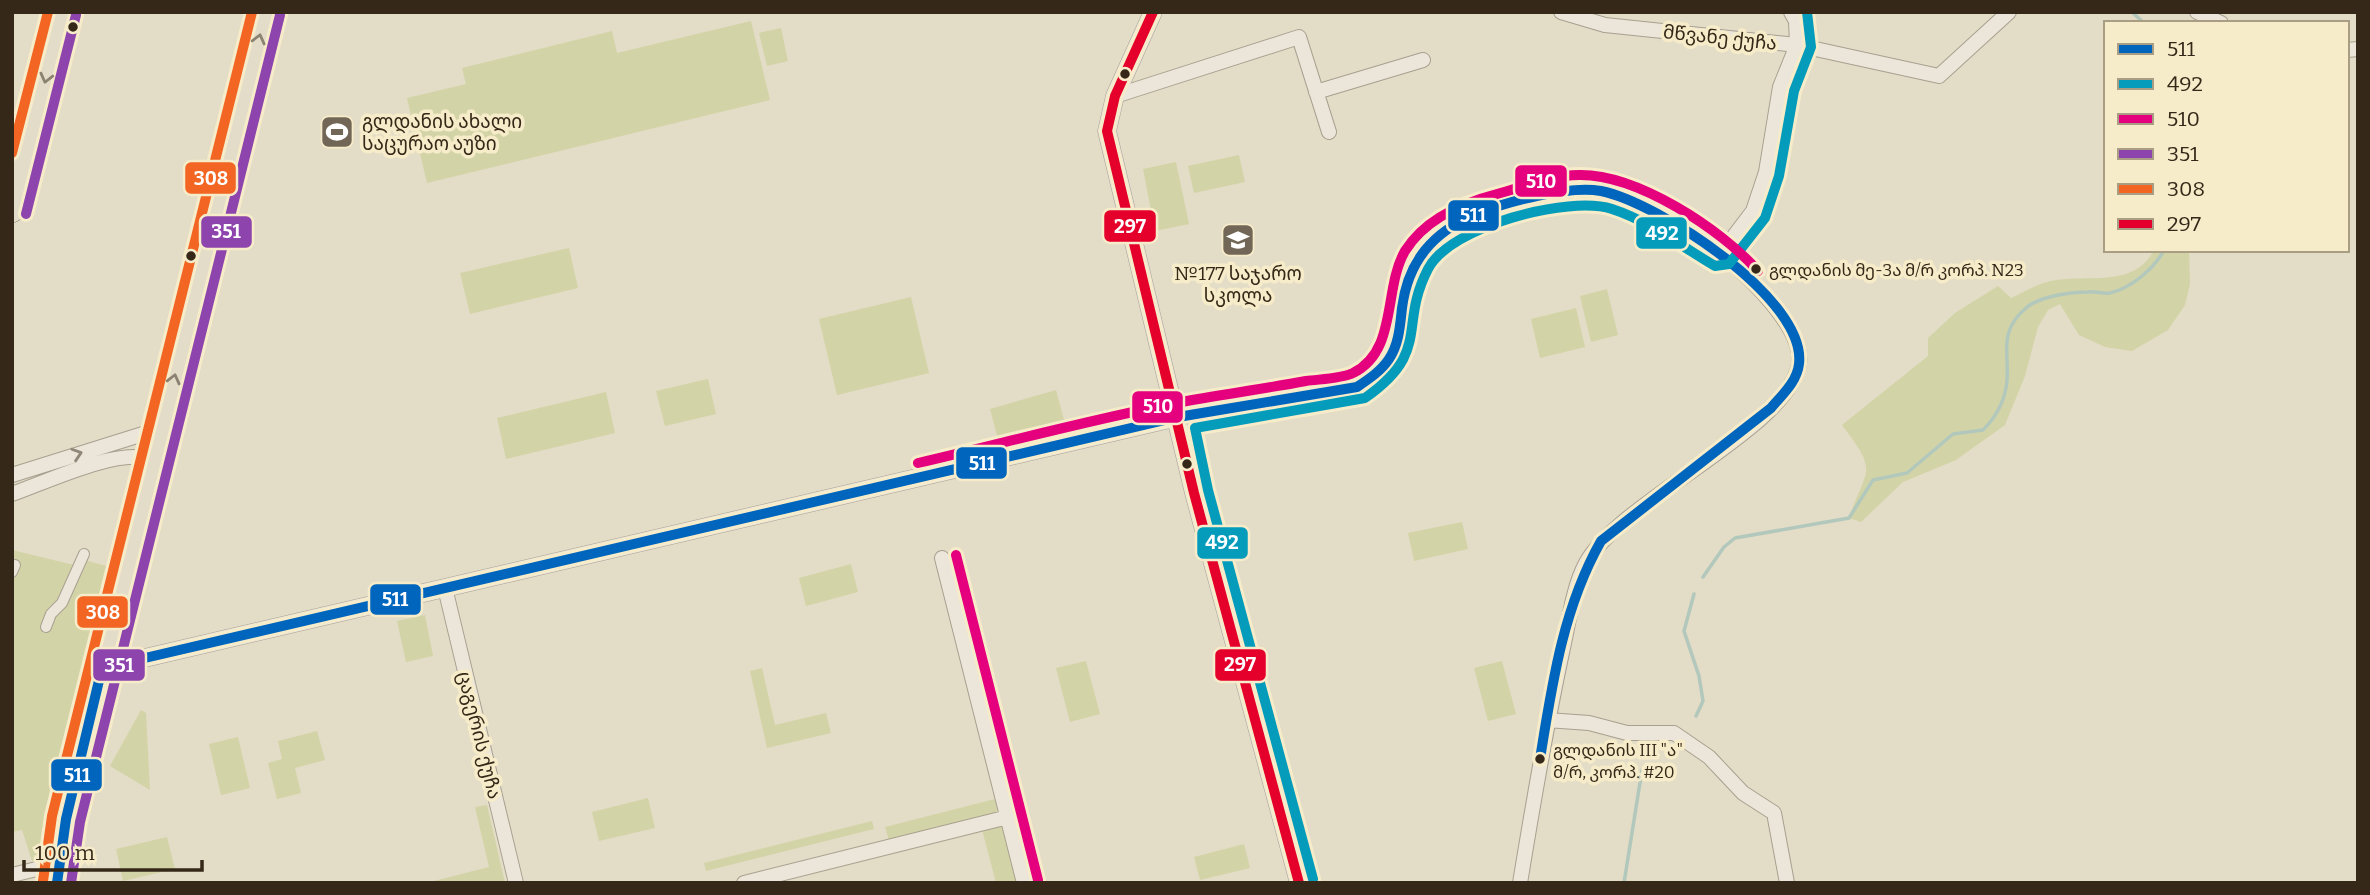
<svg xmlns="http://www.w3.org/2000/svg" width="2370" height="895" font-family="Bitter,'Noto Sans Georgian',serif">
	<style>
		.green { fill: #d2d4a7 }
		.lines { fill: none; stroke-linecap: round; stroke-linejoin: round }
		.stream { stroke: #b3c8bc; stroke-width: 3.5 }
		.pedestrian-casing { stroke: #a8a090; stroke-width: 12 }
		.minor-casing { stroke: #a8a090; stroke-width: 16 }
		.tertiary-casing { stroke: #a8a090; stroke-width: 19 }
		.primary-casing { stroke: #8d8577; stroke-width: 24 }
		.pedestrian { stroke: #ebe6d9; stroke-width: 10 }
		.minor { stroke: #ebe6d9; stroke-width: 14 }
		.tertiary { stroke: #ebe6d9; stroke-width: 18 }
		.primary { stroke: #e3dcc9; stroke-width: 23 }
		.bus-1-casing { stroke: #f7ecc9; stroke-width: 16 }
		.bus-2-casing { stroke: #f7ecc9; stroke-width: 16 }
		.bus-3-casing { stroke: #f7ecc9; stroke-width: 16 }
		.bus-4-casing { stroke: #f7ecc9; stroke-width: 16 }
		.bus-5-casing { stroke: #f7ecc9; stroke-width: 16 }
		.bus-6-casing { stroke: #f7ecc9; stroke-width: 16 }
		.bus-1 { stroke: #0065bd; stroke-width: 10 }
		.bus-2 { stroke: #059cbc; stroke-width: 10 }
		.bus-3 { stroke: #e5007d; stroke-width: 10 }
		.bus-4 { stroke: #8e44ad; stroke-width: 10 }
		.bus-5 { stroke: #f26522; stroke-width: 10 }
		.bus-6 { stroke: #e4002b; stroke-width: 10 }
		.oneway { stroke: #8c8271 }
		.oneway2 { stroke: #908779 }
		.bus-dot { fill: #352819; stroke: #f7ecc9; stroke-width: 2.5 }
		.labels { text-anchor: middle; stroke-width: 7; stroke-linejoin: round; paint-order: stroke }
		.bus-label { font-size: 17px; fill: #352819; stroke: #f7ecc9; text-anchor: start }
		.street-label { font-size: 19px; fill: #352819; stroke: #f7ecc9 }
		.poi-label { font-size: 19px; fill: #352819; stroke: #f7ecc9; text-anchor: start }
		.line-badge { stroke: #f7ecc9; stroke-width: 2.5 }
		.badge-label { font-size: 19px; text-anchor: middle; font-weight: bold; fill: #fff }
	</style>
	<rect width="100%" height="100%" fill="#e3dcc6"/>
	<!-- green -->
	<path class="green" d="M751 21 770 100 427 183 407 98 466 84 462 68 612 31 617 53Z
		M781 28 788 61 767 66 759 33Z
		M1239 155 1245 182 1194 193 1188 166Z
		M1176 162 1189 224 1155 231 1143 169Z
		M569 248 578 288 470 314 460 273Z
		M2154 250H2189L2190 284 2185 305 2168 330 2132 351 2105 347 2079 335 2060 304 2048 310 2038 327 2025 376 2005 425 1956 460 1903 482 1861 522 1849 518C1867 466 1879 474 1842 425L1928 356V338L1955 313 1998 286 2011 298C2022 293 2035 285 2047 282 2082 272 2133 291 2154 250Z
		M1607 289 1618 335 1591 342 1580 296Z
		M911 297 929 373 837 395 819 319Z
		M1576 308 1585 347 1540 358 1531 319Z
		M708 379 716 414 665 426 656 391Z
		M1056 390 1064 420 998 439 990 409Z
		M606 392 615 433 506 459 497 418Z
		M1462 522 1468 549 1414 561 1408 533Z
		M12 550 74 565 76 558 118 569 61 799 55 800 45 854 32 861 22 830 12 832Z
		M851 564 858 592 806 606 799 578Z
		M425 615 433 656 406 662 397 621Z
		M1086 661 1100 714 1070 722 1056 668Z
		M1502 661 1516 714 1488 721 1474 668Z
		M762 668 775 725 826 713 831 733 767 748 750 671Z
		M141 710 146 713 150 790 110 766Z
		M317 731 325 760 295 768 301 793 277 799 268 763 282 759 278 741Z
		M238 737 250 788 221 795 209 744Z
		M648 798 655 828 599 841 592 812Z
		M995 799 1017 883H996L979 818 889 841 885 827Z
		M487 805 505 883H426L489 867 475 807Z
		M872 821 874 829 706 871 704 863Z
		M167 837 175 869 123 881 116 849Z
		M1244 844 1250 868 1200 880 1194 857Z"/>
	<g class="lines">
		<!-- stream -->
		<path class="stream" d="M2132 12 2144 23
			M1703 577 1724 547 1735 538 1849 518 1873 480 1907 473 1953 434 1983 430C1994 419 2003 404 2006 388 2012 358 1995 334 2026 308 2040 296 2071 292 2088 292 2095 291 2103 294 2110 293 2131 288 2154 269 2164 250
			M1694 594 1684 631 1699 676 1703 701 1696 716
			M1624 883 1642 770"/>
		<defs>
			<path id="pedestrian" d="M12 572 15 565
				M46 627 51 614 62 603 84 554"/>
			<path id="minor" d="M1561 12 1605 25 1797 45 1939 76 2009 12
				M2197 12 2221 23
				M2347 50 2358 49
				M1316 92 1423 60
				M1115 96 1299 37 1329 132
				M1721 253 1753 211 1766 172 1780 87 1797 45 1796 21 1791 12
				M1178 417 1357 387C1370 379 1382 373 1390 360 1398 347 1399 331 1402 317 1411 263 1424 234 1478 213 1502 204 1577 185 1600 191 1628 197 1701 236 1723 255 1749 277 1804 328 1799 364 1789 428 1621 500 1586 563 1573 587 1569 621 1563 648 1546 726 1533 804 1520 883
				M12 475 143 434 154 429 163 418
				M12 494C44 483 117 448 148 459L151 469
				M942 558 1024 883
				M445 588 516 883
				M1547 720 1589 723 1627 733H1674L1709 757 1743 793 1774 813 1787 883
				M12 875 57 864
				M744 883 1008 817"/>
			<path id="tertiary" d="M1153 12 1115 96 1107 131 1194 493 1299 883
				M102 668 1178 417"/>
			<path id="primary" d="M12 211 62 12
				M57 883 66 819 266 12"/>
		</defs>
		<!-- pedestrian casing -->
		<use href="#pedestrian" class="pedestrian-casing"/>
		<!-- minor casing -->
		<use href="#minor" class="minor-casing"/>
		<!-- tertiary casing -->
		<use href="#tertiary" class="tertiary-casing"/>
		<!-- primary casing -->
		<use href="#primary" class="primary-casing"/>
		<!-- pedestrian -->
		<use href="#pedestrian" class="pedestrian"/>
		<!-- minor -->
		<use href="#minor" class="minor"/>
		<!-- tertiary -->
		<use href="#tertiary" class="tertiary"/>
		<!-- primary -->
		<use href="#primary" class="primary"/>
		<defs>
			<path id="bus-1" d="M102 668 1178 417 1357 387C1369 379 1381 371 1389 359 1399 344 1400 326 1402 308 1408 261 1433 232 1476 214 1507 202 1568 185 1601 191 1657 202 1807 299 1799 364 1797 382 1782 395 1771 408L1601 541C1563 608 1552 684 1540 759
				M57 883 66 819 102 668"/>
			<path id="bus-2" d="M1313 879 1208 490 1195 428 1365 398C1432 351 1398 327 1428 269 1450 226 1569 195 1612 209 1649 221 1681 246 1715 266L1729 264 1765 218 1779 176 1794 91 1811 47 1807 12"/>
			<path id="bus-3" d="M918 463C1004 443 1089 420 1176 403 1219 395 1263 389 1306 381 1320 379 1340 379 1353 373 1398 351 1383 289 1405 251 1425 219 1462 203 1497 194 1524 187 1551 175 1579 175 1637 174 1721 229 1758 271
				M956 555 1038 880"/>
			<path id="bus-4" d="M26 214 76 15
				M71 883 80 822 280 15"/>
			<path id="bus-5" d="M12 153 48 12
				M43 881 52 816 252 12"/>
			<path id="bus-6" d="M1153 12 1115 96 1107 131 1194 493 1299 883"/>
		</defs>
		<!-- bus-1 casing -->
		<use href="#bus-1" class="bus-1-casing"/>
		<!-- bus-2 casing -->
		<use href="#bus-2" class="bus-2-casing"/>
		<!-- bus-3 casing -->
		<use href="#bus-3" class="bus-3-casing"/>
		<!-- bus-4 casing -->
		<use href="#bus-4" class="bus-4-casing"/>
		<!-- bus-5 casing -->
		<use href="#bus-5" class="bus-5-casing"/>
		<!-- bus-6 casing -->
		<use href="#bus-6" class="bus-6-casing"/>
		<!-- bus-1 -->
		<use href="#bus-1" class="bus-1"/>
		<!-- bus-2 -->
		<use href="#bus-2" class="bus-2"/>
		<!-- bus-3 -->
		<use href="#bus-3" class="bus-3"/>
		<!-- bus-4 -->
		<use href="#bus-4" class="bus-4"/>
		<!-- bus-5 -->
		<use href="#bus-5" class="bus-5"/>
		<!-- bus-6 -->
		<use href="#bus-6" class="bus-6"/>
	</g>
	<!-- one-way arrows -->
	<defs><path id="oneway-chevron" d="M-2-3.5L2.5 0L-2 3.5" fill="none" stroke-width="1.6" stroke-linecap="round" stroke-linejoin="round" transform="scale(1.75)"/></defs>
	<g class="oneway">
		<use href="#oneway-chevron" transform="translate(259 39) rotate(-76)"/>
		<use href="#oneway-chevron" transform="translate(46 78) rotate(104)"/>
		<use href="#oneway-chevron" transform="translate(174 379) rotate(-76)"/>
	</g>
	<use class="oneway2" href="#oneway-chevron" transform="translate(77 454) rotate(-18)"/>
	<!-- icons -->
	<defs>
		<symbol id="stadium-square" viewBox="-11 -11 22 22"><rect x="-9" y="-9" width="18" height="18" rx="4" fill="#726756" stroke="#f7ecc9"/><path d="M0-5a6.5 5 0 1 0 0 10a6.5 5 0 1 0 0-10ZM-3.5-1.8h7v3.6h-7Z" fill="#fff"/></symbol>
		<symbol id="school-square" viewBox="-11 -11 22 22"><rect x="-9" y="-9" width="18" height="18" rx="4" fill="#726756" stroke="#f7ecc9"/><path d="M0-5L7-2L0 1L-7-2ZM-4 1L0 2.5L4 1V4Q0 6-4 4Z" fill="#fff"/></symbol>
	</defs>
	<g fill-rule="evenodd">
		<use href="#stadium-square" x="318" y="113" width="38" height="38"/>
		<use href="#school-square" x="1219" y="221" width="38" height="38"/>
	</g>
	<!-- markers -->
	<g class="bus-dot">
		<circle cx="73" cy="27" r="6"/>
		<circle cx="1125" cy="74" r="6"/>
		<circle cx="191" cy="256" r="6"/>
		<circle cx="1756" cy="269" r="6"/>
		<circle cx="1187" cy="464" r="6"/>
		<circle cx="1540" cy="759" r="6"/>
	</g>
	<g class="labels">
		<!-- bus labels -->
		<g class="bus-label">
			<text x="1769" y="276">გლდანის მე-3ა მ/რ კორპ. N23</text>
			<text x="1553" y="756">გლდანის III "ა"<tspan x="1553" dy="22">მ/რ, კორპ. #20</tspan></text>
		</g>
		<!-- street labels -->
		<g class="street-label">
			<text transform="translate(1720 37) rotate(6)" y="7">მწვანე ქუჩა</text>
			<text transform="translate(480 735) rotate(76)" y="7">ცაგერის ქუჩა</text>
		</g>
		<!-- poi labels -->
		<g class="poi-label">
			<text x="362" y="128">გლდანის ახალი<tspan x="362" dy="22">საცურაო აუზი</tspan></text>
			<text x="1238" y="280" text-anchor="middle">№177 საჯარო<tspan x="1238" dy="22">სკოლა</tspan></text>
		</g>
	</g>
	<g class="line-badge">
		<rect x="184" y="161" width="53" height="34" rx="7" fill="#f26522"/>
		<rect x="1514" y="164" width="54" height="34" rx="7" fill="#e5007d"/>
		<rect x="1447" y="199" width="53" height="33" rx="7" fill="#0065bd"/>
		<rect x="1103" y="209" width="54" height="34" rx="7" fill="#e4002b"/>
		<rect x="200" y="215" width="53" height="34" rx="7" fill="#8e44ad"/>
		<rect x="1635" y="216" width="53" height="34" rx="7" fill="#059cbc"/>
		<rect x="1131" y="390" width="53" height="34" rx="7" fill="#e5007d"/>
		<rect x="955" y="446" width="53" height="34" rx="7" fill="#0065bd"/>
		<rect x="1196" y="526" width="53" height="34" rx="7" fill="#059cbc"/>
		<rect x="369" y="583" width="53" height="33" rx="7" fill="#0065bd"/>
		<rect x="76" y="595" width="53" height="34" rx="7" fill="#f26522"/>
		<rect x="1214" y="648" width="53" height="34" rx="7" fill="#e4002b"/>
		<rect x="92" y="648" width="54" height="34" rx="7" fill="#8e44ad"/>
		<rect x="50" y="758" width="53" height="34" rx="7" fill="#0065bd"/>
	</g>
	<g class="badge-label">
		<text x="211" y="185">308</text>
		<text x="1541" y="188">510</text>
		<text x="1473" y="222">511</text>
		<text x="1130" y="233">297</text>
		<text x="226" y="238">351</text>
		<text x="1662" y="240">492</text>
		<text x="1158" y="413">510</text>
		<text x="982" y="470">511</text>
		<text x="1222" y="549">492</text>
		<text x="395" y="606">511</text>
		<text x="103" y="619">308</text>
		<text x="1240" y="671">297</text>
		<text x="119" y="672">351</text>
		<text x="77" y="782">511</text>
	</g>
	<!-- border -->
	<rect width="2370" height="895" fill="none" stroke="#352819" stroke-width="28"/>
	<!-- legend -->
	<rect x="2104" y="21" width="245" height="231" fill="#f7ecc9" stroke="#a99e83" stroke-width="2"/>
	<rect x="2118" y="44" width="35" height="10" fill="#0065bd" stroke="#a99e83" stroke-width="2"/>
	<text x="2167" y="56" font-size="21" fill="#352819">511</text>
	<rect x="2118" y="79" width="35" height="10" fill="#059cbc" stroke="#a99e83" stroke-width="2"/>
	<text x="2167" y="91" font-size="21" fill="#352819">492</text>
	<rect x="2118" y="114" width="35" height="10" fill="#e5007d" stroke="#a99e83" stroke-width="2"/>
	<text x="2167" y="126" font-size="21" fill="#352819">510</text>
	<rect x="2118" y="149" width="35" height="10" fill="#8e44ad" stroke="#a99e83" stroke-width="2"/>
	<text x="2167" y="161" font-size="21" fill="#352819">351</text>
	<rect x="2118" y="184" width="35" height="10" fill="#f26522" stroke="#a99e83" stroke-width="2"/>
	<text x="2167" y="196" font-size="21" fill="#352819">308</text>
	<rect x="2118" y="219" width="35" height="10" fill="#e4002b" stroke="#a99e83" stroke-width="2"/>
	<text x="2167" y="231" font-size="21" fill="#352819">297</text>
	<!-- scale -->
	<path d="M24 860v10h178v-10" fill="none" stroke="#352819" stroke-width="3.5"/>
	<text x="35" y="860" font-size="21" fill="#352819" stroke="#f7ecc9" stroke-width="5" paint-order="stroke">100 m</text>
</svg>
